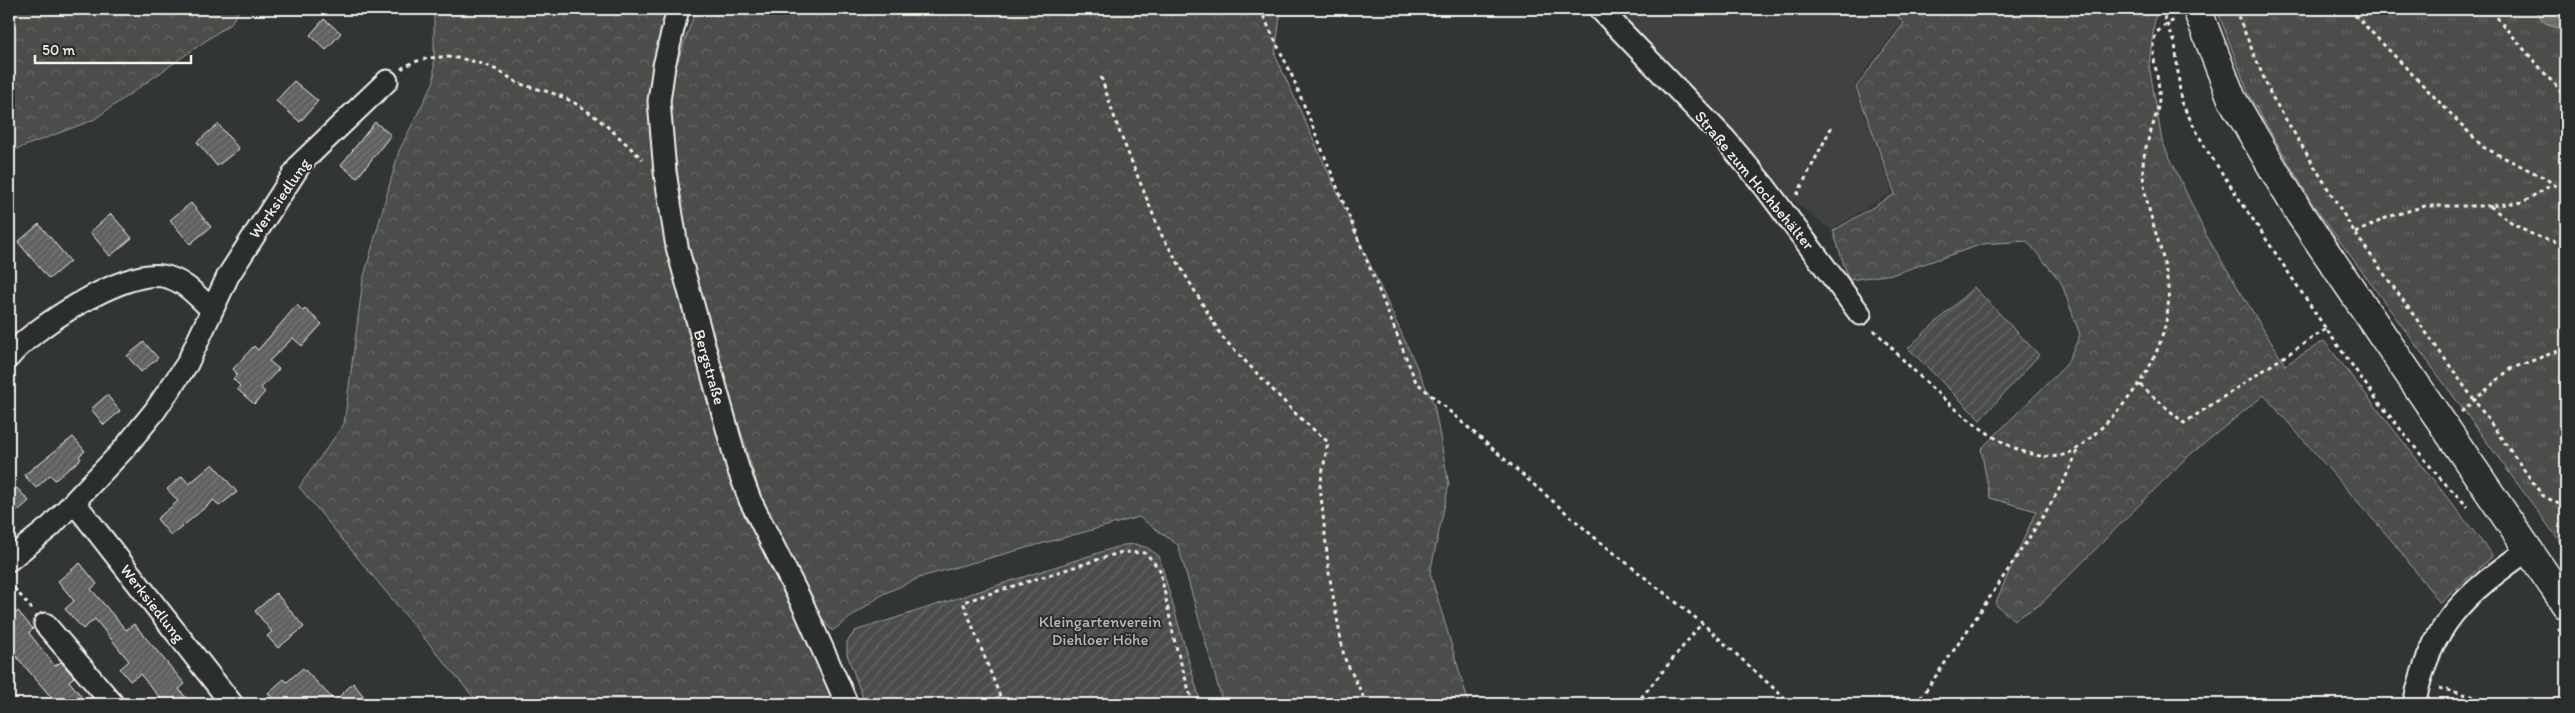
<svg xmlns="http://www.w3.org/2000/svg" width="2575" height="713" font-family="Itim,sans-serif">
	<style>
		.built { fill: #404242 }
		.forest { fill: url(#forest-crowns); stroke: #a09f9a }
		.park { fill: url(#park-tufts); stroke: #a09f9a }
		.garden { fill: url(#garden-furrows); stroke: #a09f9a }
		.water { fill: url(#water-rules); stroke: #a6a5a0 }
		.building { fill: url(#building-hatch); stroke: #f4f1e8 }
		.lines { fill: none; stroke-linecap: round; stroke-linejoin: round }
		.minor-casing { stroke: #f4f1e8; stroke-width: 25 }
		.major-casing { stroke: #f4f1e8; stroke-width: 31 }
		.path { stroke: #f4f1e8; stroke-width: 3; stroke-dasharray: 4 4; stroke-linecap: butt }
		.minor { stroke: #2a2d2e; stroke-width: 21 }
		.major { stroke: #2a2d2e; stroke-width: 28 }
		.labels { text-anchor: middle; stroke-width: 4; stroke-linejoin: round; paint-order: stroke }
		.street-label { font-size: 16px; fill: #f4f1e8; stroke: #2a2d2e }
		.park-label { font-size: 16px; fill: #b9b8b1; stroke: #2a2d2e }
	</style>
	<defs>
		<pattern id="forest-crowns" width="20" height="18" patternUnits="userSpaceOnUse" patternTransform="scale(1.25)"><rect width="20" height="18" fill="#4b4d4c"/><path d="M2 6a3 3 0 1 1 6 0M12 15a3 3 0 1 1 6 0" fill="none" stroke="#666766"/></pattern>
		<pattern id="park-tufts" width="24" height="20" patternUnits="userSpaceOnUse" patternTransform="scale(1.25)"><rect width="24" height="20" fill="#4b4d4c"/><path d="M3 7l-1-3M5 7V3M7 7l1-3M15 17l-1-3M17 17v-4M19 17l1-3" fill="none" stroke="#666766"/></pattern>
		<pattern id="garden-furrows" width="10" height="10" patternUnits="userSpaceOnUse" patternTransform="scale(1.25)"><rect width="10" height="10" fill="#4b4d4c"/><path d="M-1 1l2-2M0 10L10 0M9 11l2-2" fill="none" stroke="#666766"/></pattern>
		<pattern id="water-rules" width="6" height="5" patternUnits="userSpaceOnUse" patternTransform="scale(1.25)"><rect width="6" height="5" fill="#727370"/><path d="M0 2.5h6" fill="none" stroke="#5e5e5b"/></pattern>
		<pattern id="building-hatch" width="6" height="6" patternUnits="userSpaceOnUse" patternTransform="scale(1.25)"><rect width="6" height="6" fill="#5f605f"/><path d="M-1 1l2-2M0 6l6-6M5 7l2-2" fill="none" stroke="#777776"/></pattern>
	</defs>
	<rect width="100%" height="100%" fill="#323535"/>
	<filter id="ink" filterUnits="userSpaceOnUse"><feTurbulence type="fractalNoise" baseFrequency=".02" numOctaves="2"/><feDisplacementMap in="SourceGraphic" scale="10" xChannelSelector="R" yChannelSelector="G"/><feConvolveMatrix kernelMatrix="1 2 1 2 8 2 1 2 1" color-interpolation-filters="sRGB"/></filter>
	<g filter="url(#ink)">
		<!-- built -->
		<path class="built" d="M1611 9H1888L1902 22 1854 86 1892 192 1831 230 1773 185Z"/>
		<!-- forest -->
		<path class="forest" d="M9 9H240L231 23 93 120 9 152Z
			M434 9H671L669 86 696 9H1281L1275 55 1434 405 1449 485 1430 573 1469 704H1223L1178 545 1139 517 924 576 883 594 832 631 811 603 763 503 733 406 686 244 668 91 650 88 649 109 665 238 713 408 727 469 750 526 793 607 838 704H479L299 487 344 424 363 280 399 151 434 81Z
			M1890 9H2166L2155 17 2149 65 2162 141 2206 235 2285 365 2324 341 2493 556 2440 603 2393 542 2264 395 2186 458 2041 604 2014 620 1995 604 2036 511 1990 498 1981 449 2066 365 2080 335 2061 282 2027 241 1983 244 1894 274 1849 280 1833 231 1895 194 1856 87 1904 23Z"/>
		<!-- park -->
		<path class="park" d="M2217 9H2566V550L2314 206 2249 95Z"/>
		<!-- garden -->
		<path class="garden" d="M1974 287 2039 355 1980 420 1908 348Z
			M1135 544 1148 548 1159 556 1201 704H865L847 654V642L855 631 1123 545Z"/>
		<!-- water -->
		<path class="water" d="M2534 9H2566V33L2544 22Z"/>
		<!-- building -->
		<path class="building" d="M324 19 341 33 326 50 310 35Z
			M294 81 318 101 300 122 276 101Z
			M375 122 391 135 357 178 341 165Z
			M218 124 239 149 217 166 197 142Z
			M191 203 211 227 190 244 170 220Z
			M111 214 132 238 110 256 90 232Z
			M39 224 70 261 49 279 18 242Z
			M297 305 303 311 305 309 322 324 302 346 293 338 269 361 279 369 261 388 265 392 254 404 237 389 240 386 233 379 237 374 233 369 254 346 258 350Z
			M144 342 158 358 141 372 127 356Z
			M107 395 120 411 104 425 91 409Z
			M73 437 85 451 79 456 81 459 55 480 50 475 36 488 24 475Z
			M213 464 237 492 219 506 214 500 171 536 157 519 178 501 167 489 182 476 189 484Z
			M17 488 29 501 9 519V495Z
			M80 563 97 584 91 589 126 630 134 624 185 684 179 689 191 704H165L140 674 130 681 120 669 129 661 95 619 83 629 65 609 74 601 58 581Z
			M276 593 304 627 278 648 267 636 272 632 255 611Z
			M18 611 33 629 29 633 55 666 61 662 74 677 69 681 81 696 71 704H57L9 648V619Z
			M303 668 335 701 353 683 370 704H298L306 697 298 704H277L268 693 284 679 287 682Z"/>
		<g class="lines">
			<defs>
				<path id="minor" d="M678 9 664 66 659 101 665 172 677 247 738 468 750 500 803 605 847 704
					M1600 9 1725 139 1765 187 1860 314
					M9 357C32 328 124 269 162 276 183 279 197 296 212 310
					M74 502 232 704
					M9 560 51 526 123 450 154 412 187 364 228 276 301 163 387 81
					M45 624 113 704
					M2414 704C2432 622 2463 596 2529 549"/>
				<path id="major" d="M2197 9 2232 99 2300 214 2566 605"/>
			</defs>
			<!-- minor casing -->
			<use href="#minor" class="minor-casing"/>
			<!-- major casing -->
			<use href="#major" class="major-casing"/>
			<!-- path -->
			<path class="path" d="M1260 9 1293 78 1416 382 1594 537 1702 623 1791 704
				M2161 9 2175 43 2181 102 2206 149 2326 329 2377 400 2438 476 2468 507
				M2235 9 2271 95 2355 233 2542 495 2566 508
				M2349 9 2483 147 2545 178 2563 191H2566
				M2496 9 2498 19 2566 98
				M401 69C430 50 466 56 497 70 504 73 509 78 516 82 530 88 546 90 560 96 592 109 618 136 642 159
				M1101 77 1118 128 1161 234 1222 337 1299 417 1328 442 1320 486 1329 573 1344 657 1367 704
				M1797 195 1833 124
				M2490 206C2515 226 2534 240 2566 243
				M2355 233 2388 217 2425 206H2489L2523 202 2553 184
				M1874 330C1913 369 1999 466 2059 456 2075 453 2087 441 2099 430 2134 397 2163 356 2168 308 2172 261 2146 220 2143 175 2141 145 2158 122 2159 98 2161 66 2136 35 2175 20
				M2140 385 2184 423 2326 329
				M2461 412 2510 369 2566 348
				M9 582 32 609
				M2558 628 2566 640
				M2439 688 2503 704
				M1003 704 963 602 1122 552 1146 553 1160 570 1175 643 1193 704
				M1636 704 1702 623
				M1916 704C1954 651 1991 596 2027 541 2046 511 2067 481 2078 448"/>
			<!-- minor -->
			<use href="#minor" class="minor"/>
			<!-- major -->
			<use href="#major" class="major"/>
		</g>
	</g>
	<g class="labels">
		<!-- street labels -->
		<g class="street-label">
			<text transform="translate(1755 180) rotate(50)" y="6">Straße zum Hochbehälter</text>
			<text transform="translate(279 198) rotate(-55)" y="6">Werksiedlung</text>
			<text transform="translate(710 367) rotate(74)" y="6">Bergstraße</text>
			<text transform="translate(153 603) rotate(52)" y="6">Werksiedlung</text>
		</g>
		<!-- park labels -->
		<g class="park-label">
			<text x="1100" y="627">Kleingartenverein<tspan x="1100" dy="18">Diehloer Höhe</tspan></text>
		</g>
	</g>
	<!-- margin -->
	<rect width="2575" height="713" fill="none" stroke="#2a2d2e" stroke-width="30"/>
	<rect x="15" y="15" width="2545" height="683" fill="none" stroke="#f4f1e8" stroke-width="2" filter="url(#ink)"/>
	<!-- scale -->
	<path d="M35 55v8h156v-8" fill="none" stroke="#f4f1e8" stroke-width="2.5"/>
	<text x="42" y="55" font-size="15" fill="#f4f1e8" stroke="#2a2d2e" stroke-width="4" paint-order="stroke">50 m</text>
</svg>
